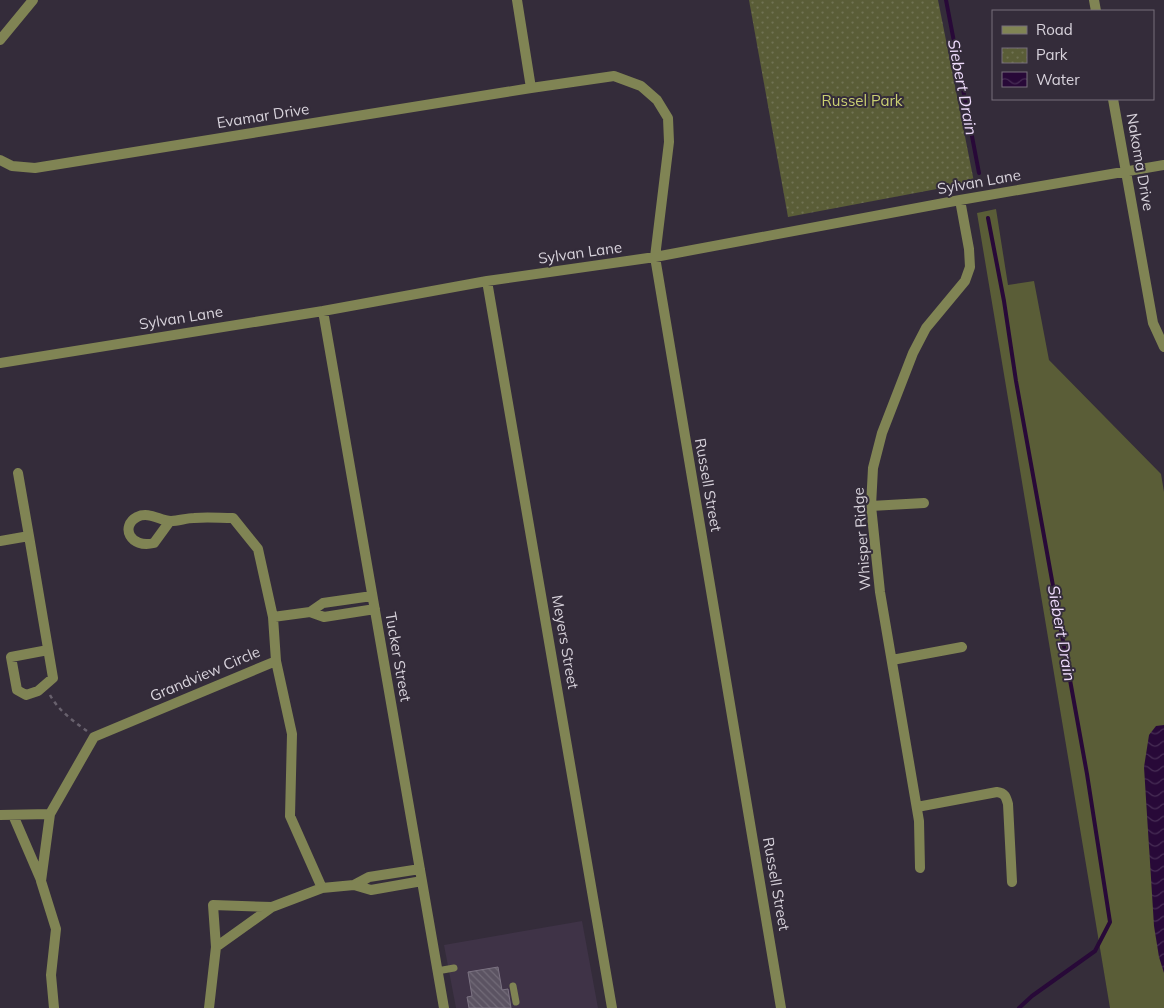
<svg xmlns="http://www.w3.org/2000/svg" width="1164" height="1008" font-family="Mulish,sans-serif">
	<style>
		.built { fill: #3f3347 }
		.grass { fill: #5a5d37 }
		.park { fill: url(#park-dots) }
		.water { fill: url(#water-waves) }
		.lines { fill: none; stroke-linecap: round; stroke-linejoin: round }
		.stream { stroke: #280938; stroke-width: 4 }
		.building { fill: url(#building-back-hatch); stroke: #7c7383 }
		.path { stroke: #68616d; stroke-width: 2.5; stroke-dasharray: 4 4; stroke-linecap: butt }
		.lane { stroke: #808454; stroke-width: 7 }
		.street { stroke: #808454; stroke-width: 10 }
		.labels { text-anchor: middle; stroke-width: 4; stroke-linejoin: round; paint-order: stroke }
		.park-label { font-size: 15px; fill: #cbd072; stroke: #342c3a }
		.street-label { font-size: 15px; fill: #d8d3dc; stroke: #342c3a }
		.water-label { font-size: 16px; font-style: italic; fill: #efdcfd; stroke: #342c3a }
	</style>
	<defs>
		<pattern id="park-dots" width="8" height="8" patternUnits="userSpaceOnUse" patternTransform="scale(1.25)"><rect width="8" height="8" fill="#5a5d37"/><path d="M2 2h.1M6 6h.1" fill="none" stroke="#717353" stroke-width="1.8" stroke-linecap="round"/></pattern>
		<pattern id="water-waves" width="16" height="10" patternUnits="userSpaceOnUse" patternTransform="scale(1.25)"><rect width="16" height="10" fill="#280938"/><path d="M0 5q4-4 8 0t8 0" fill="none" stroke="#462c54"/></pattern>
		<pattern id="building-back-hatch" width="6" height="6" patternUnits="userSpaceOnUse" patternTransform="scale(1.25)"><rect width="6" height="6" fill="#5b5362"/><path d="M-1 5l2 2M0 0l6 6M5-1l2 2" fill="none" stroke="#726b78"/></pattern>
	</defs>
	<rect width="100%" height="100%" fill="#342c3a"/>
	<!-- built -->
	<path class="built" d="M582 921 598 1008H456L444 945Z"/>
	<!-- grass -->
	<path class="grass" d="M996 209 1008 285 1034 281 1049 360 1161 474 1164 492V1008H1110L977 213Z"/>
	<!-- park -->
	<path class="park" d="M749 0H938L974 182 788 217Z"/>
	<!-- water -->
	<path class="water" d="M1164 725V973L1159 957 1154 926 1144 767 1149 735 1156 726Z"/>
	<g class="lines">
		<!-- stream -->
		<path class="stream" d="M946 0 979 173
			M988 218 1004 301 1016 381 1087 774 1110 922 1095 951 1032 996 1019 1008"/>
	</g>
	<!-- building -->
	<path class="building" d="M498 967 502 990 508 989 511 1008H469L467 997 472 996 468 972Z"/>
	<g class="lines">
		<!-- path -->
		<path class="path" d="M50 695C58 710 73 721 87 731"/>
		<!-- lane -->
		<path class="lane" d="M437 971 454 968
			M513 986 516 1002"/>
		<!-- street -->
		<path class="street" d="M517 0 531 88
			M1094 0 1096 11
			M0 40 33 0
			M1113 99 1153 323 1164 347
			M0 160 12 166 35 168 531 88 614 76 641 86 657 100 668 118 669 142 655 257 781 1008
			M487 281 612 1008
			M323 311 444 1008
			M0 363 323 311 487 281 655 257 960 200 1164 165
			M18 473 29 536
			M871 506 924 503
			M170 521 154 543C130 549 120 526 137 517 149 511 160 521 171 521 179 521 186 518 194 518 207 517 220 518 233 518L258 549 273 617 276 661 292 734 290 816 322 888
			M0 541 29 536 53 678 38 691 26 695 17 690 11 657 48 650
			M310 612 323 603 372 596
			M273 617 310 612 324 617 375 609
			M892 660 962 647
			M917 807 997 792C1005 793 1006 797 1008 804L1012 882
			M0 815 50 814
			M13 815 41 880
			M920 868 919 821 880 592 871 506 873 468 882 433 913 353 926 328 965 281 970 267 969 249 960 200
			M354 885 369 877 420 869
			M216 947 213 905 272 907
			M54 1008 51 975 56 929 41 881 50 814 94 737 276 661
			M209 1008 216 947 272 907 322 888 354 885 371 890 422 881"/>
	</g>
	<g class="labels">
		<!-- park labels -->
		<g class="park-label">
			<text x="862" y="106">Russel Park</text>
		</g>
		<!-- street labels -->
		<g class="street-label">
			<text transform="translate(263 116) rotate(-9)" y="5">Evamar Drive</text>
			<text transform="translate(1140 162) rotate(80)" y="5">Nakoma Drive</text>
			<text transform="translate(979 182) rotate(-10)" y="5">Sylvan Lane</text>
			<text transform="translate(580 253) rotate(-8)" y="5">Sylvan Lane</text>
			<text transform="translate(181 318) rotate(-9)" y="5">Sylvan Lane</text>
			<text transform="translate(708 485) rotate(80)" y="5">Russell Street</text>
			<text transform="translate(862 539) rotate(-94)" y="5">Whisper Ridge</text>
			<text transform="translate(565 642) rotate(80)" y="5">Meyers Street</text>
			<text transform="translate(398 657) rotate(80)" y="5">Tucker Street</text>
			<text transform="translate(205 674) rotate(-23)" y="5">Grandview Circle</text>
			<text transform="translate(776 884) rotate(80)" y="5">Russell Street</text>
		</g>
		<!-- water labels -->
		<g class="water-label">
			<text transform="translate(963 87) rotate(79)" y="6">Siebert Drain</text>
			<text transform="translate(1062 633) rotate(80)" y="6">Siebert Drain</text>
		</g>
	</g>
	<!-- legend -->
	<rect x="992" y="10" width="162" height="90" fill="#342c3a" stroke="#766f7b"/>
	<rect x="1002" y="26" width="25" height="8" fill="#808454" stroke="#766f7b"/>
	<text x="1036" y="35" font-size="15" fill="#d8d3dc">Road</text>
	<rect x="1002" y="48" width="25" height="15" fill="url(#park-dots)" stroke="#766f7b"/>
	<text x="1036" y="60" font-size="15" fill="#d8d3dc">Park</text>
	<rect x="1002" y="72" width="25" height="15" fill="url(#water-waves)" stroke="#766f7b"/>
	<text x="1036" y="85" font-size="15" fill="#d8d3dc">Water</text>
</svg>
